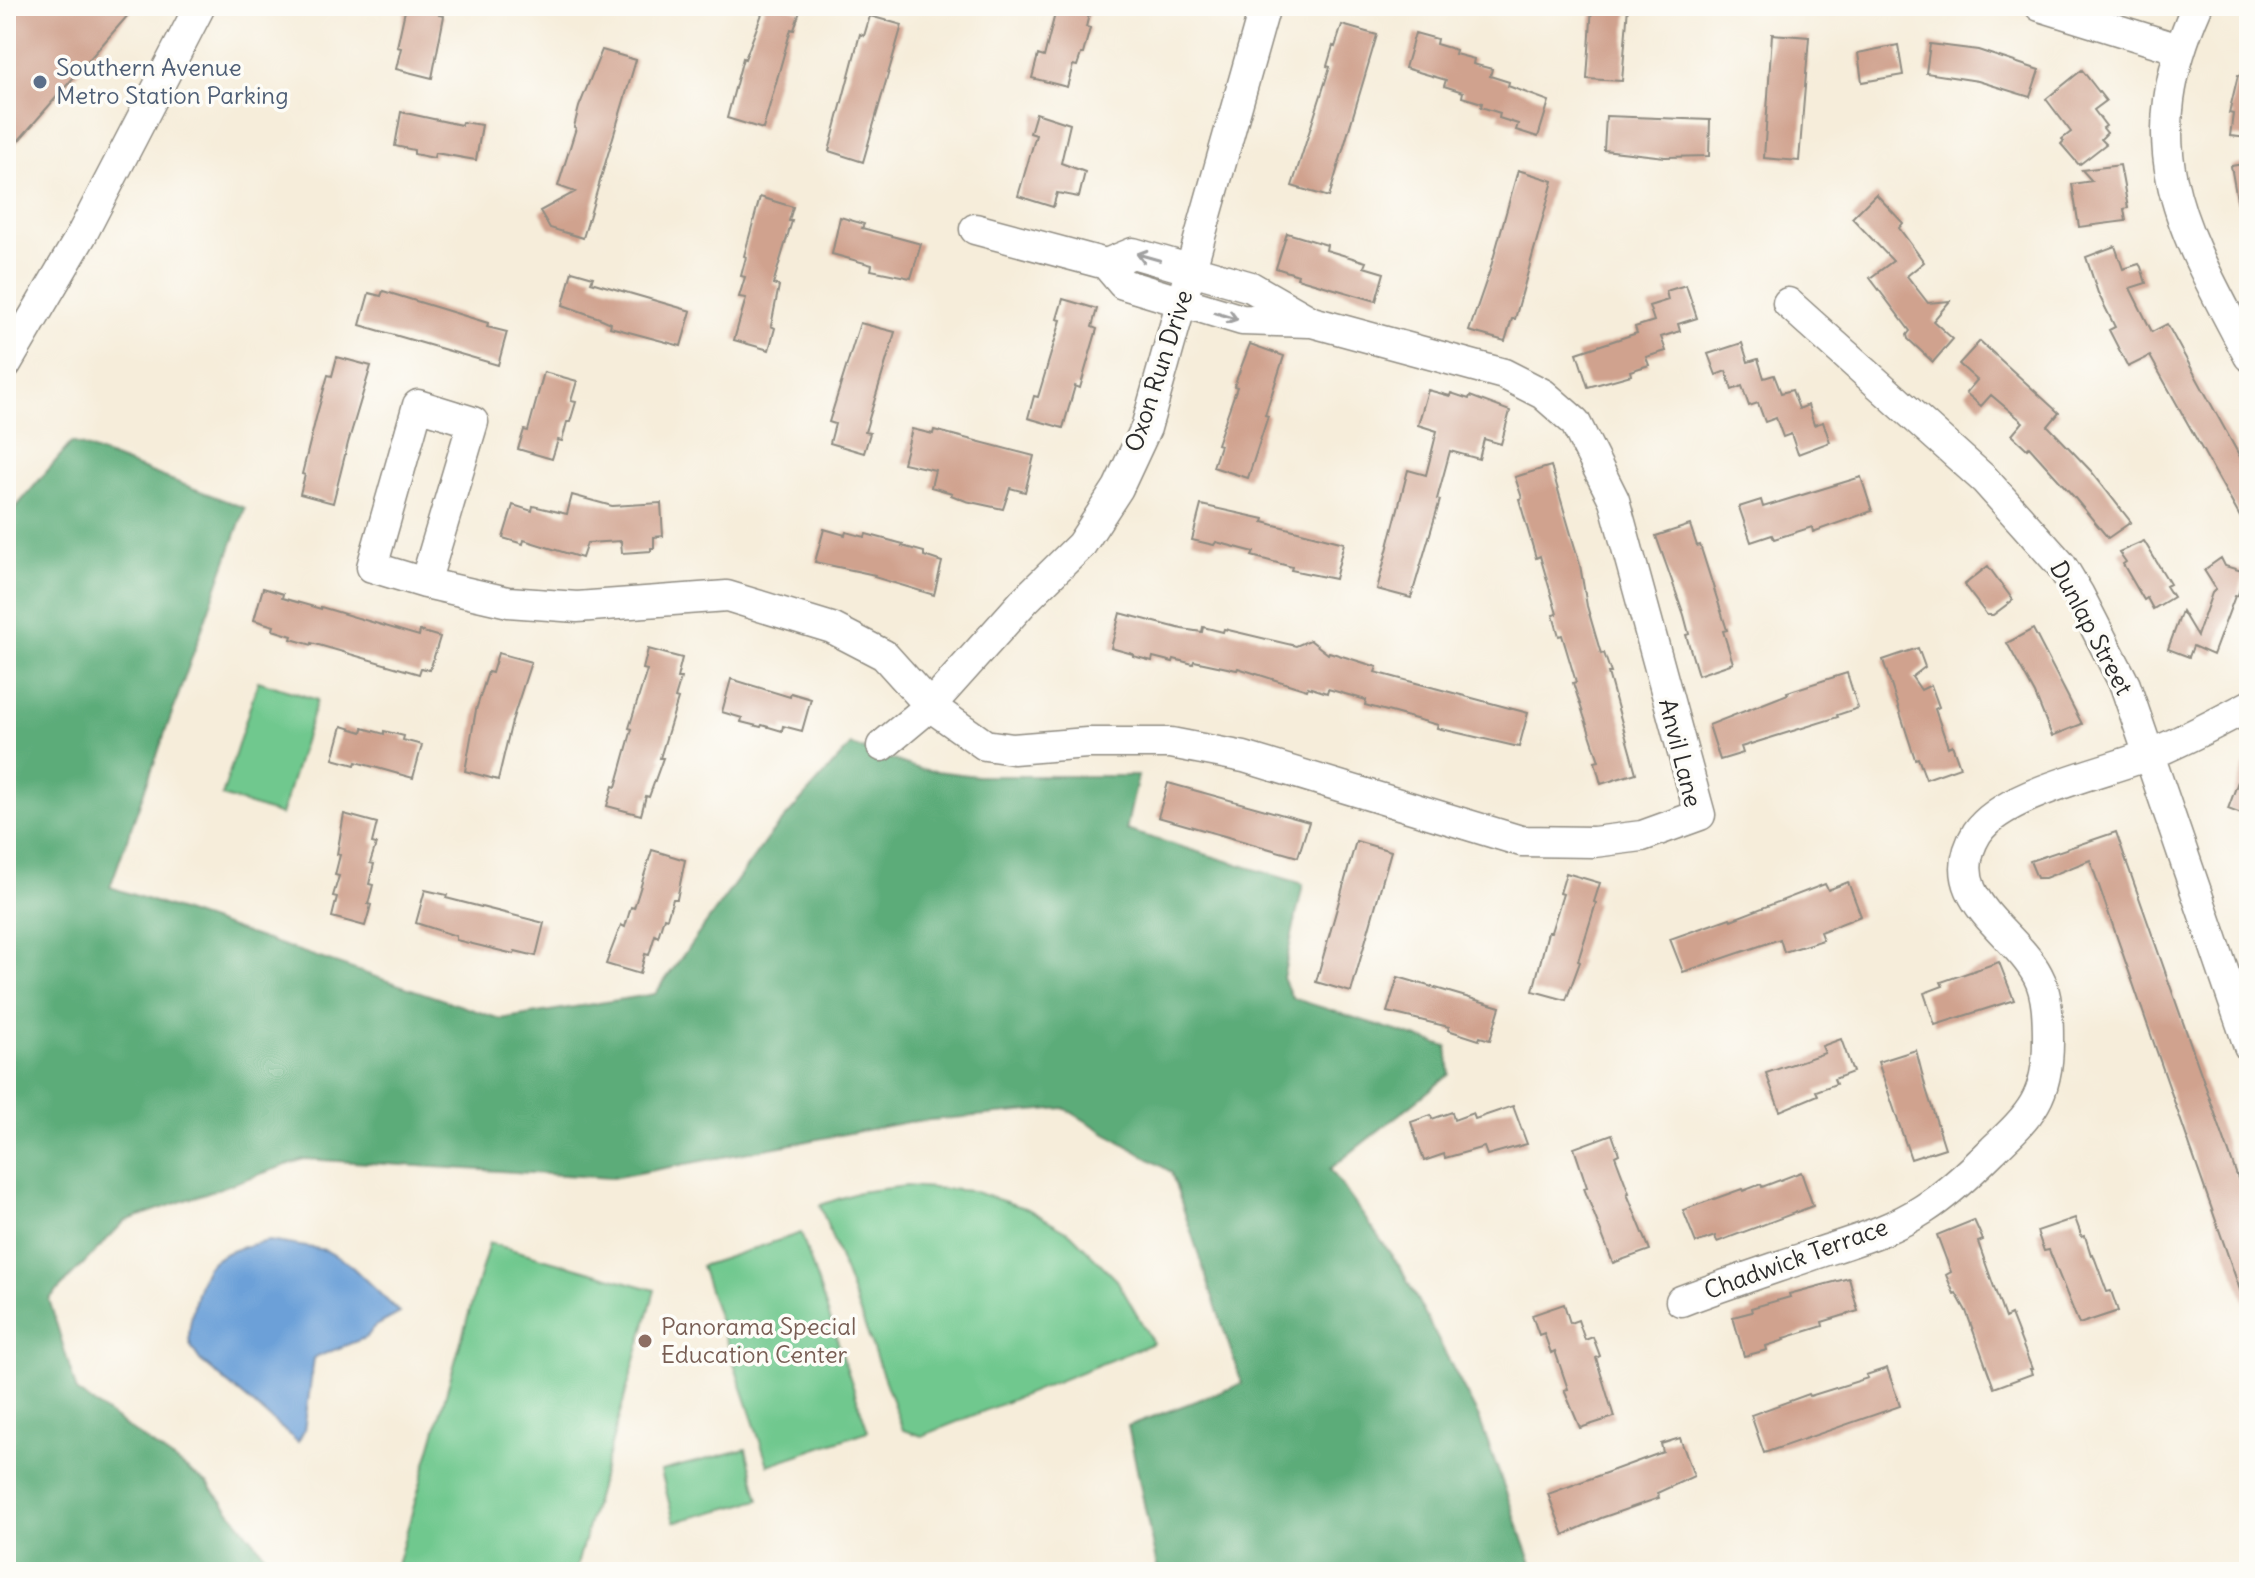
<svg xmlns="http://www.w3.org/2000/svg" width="2255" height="1578" font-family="Delius,sans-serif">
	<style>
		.green { fill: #70c88e; stroke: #4e7a5c; stroke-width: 2 }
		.forest { fill: #5cac79; stroke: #446c52; stroke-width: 2 }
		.water { fill: #6ca0d8; stroke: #4c6682; stroke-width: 2 }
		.building { fill: #d0a28e }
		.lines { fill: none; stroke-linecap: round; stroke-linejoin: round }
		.minor-casing { stroke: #908c82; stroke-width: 33 }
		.minor { stroke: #fff; stroke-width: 30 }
		.oneway { stroke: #a0a0a0 }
		.service-dot { fill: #5c6f8a; stroke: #fdfcf7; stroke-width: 3 }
		.education-dot { fill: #8d6e63; stroke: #fdfcf7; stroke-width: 3 }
		.labels { text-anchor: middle; stroke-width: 7; stroke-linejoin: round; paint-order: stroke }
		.service-label { font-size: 24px; fill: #4e5e75; stroke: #fdfcf7; text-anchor: start }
		.street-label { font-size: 24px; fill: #2b2b2b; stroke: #fdfcf7 }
		.education-label { font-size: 24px; fill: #785e54; stroke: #fdfcf7; text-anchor: start }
	</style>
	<rect width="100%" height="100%" fill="#fdfcf7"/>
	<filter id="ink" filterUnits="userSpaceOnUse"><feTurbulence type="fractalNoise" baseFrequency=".0125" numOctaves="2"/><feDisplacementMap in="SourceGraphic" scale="16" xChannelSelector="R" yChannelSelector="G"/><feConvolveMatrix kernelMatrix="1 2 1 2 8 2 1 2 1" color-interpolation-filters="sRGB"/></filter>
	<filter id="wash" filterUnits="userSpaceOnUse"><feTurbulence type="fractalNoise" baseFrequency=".006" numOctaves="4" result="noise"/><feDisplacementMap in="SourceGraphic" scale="32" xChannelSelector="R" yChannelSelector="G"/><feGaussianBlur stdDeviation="1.8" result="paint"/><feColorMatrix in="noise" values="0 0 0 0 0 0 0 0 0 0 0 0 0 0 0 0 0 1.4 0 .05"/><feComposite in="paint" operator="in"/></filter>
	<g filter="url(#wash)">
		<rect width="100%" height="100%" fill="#f6edda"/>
		<!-- green -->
		<path class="green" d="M258 681 317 700 281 815 222 796Z
			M906 1186 972 1191 1028 1209 1070 1233 1117 1280 1153 1343 922 1436 903 1430 820 1205 859 1192Z
			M801 1233 868 1431 768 1465 701 1266Z
			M489 1243 655 1290 575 1572H395Z
			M746 1449 759 1500 674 1522 661 1471Z"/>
		<!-- forest -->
		<path class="forest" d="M72 442 245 508 110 887 500 1019 655 994 770 835 851 745 919 769 977 776H1138L1126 830 1303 884 1283 978 1292 998 1447 1047 1450 1074 1330 1169 1400 1267 1479 1418 1535 1572H1158L1128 1426 1242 1384 1171 1172 1064 1108 908 1122 612 1178 304 1159 125 1221 49 1299 77 1392 208 1484 279 1572H6V519Z"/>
		<!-- water -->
		<path class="water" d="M269 1241 325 1250 348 1263 400 1313 374 1327 367 1337 314 1358 304 1431 298 1442 200 1360C197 1355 191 1348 190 1343 186 1330 200 1273 210 1264 224 1250 249 1245 269 1241Z"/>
		<g id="blocks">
			<!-- building -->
			<path class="building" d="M6 6H136L6 155Z
				M406 6H441L439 15 444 16 432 78 396 69 401 48 397 47Z
				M765 6H783L800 11 794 30 791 29 763 129 727 118 743 58 745 59Z
				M1057 6H1091L1086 27 1090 28 1083 54H1081L1077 66 1073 65 1067 87 1032 78 1038 55 1044 57Z
				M1592 6H1628L1622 81 1587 79Z
				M870 16 902 25 863 162 829 151 860 34 864 36Z
				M1342 25 1377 35 1329 197 1292 186 1330 67 1327 66 1333 46 1335 47Z
				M1415 33 1437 39 1436 44 1456 50 1455 54 1474 59 1473 64 1492 69 1490 76 1509 82 1508 86 1549 101 1538 137 1516 130 1518 124 1499 118 1500 113 1481 107 1482 103 1462 97 1463 92 1444 86 1446 80 1405 68Z
				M1772 34 1809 37 1799 161 1764 158Z
				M1930 44 1978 50 2039 70 2030 97 1978 81 1926 73Z
				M1898 45 1903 75 1862 82 1858 53Z
				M602 50 636 60 583 238 550 228 540 211 575 192 558 186 576 128 574 127 579 107Z
				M2082 70 2106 101 2094 110 2106 126 2103 128 2107 133 2101 139 2106 144 2079 165 2061 144 2064 141 2062 139 2071 132 2046 99Z
				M2238 75 2249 76V138L2230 136 2233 114 2229 113Z
				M401 112 461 125 462 122 482 125 476 160 435 153 434 158 414 154V150L395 146Z
				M1036 113 1070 124 1061 163 1085 172 1079 197 1057 193 1053 207 1018 196 1036 135 1030 133Z
				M1606 116 1710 120 1709 156 1665 157 1604 150Z
				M2249 163V215L2240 216 2231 166Z
				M2120 165 2128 208 2124 209 2126 221 2079 227 2072 184 2092 181 2082 170Z
				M1518 170 1553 181 1515 319H1512L1505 341 1469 331 1490 270Z
				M1876 194 1903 223 1899 228 1924 262 1907 276 1928 303 1950 301 1933 321 1953 339 1933 362 1908 339 1907 335 1910 331 1870 278 1893 261 1852 218Z
				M760 197 793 207 789 221H792L773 284 779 286 771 326 775 328 769 350 734 340 746 298 739 297 745 277 741 276 746 257 744 256Z
				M840 217 864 224 862 228 921 244 911 278 871 270 872 265 832 254Z
				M1287 233 1327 245 1326 250 1366 262 1364 267 1384 273 1376 301 1297 278 1298 275 1276 268Z
				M2115 246 2123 269 2139 264 2141 267 2146 283 2130 288 2152 332 2167 324 2249 473V533L2150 356 2128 367 2109 330 2115 327 2098 293 2086 257Z
				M572 271 593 277 591 282 691 311 681 346 610 327 611 323 602 319 563 305Z
				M1686 285 1697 318 1678 324 1680 331 1661 337 1666 351 1646 357 1649 365 1630 371 1631 375 1588 387 1577 353 1637 333 1635 327 1654 321 1649 306 1668 300 1666 291Z
				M383 291 488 323 487 327 507 332 498 365 360 325 369 293 381 296Z
				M1063 299 1097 309 1092 327 1097 329 1080 388 1075 386 1063 428 1028 418 1034 396 1038 397 1044 377 1061 320 1057 319Z
				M860 323 895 332 865 432 870 433 864 453 830 443 835 424 829 422Z
				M1980 341 2059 413 2048 426 2091 471 2131 522 2108 538 2074 497 2029 447 2027 449 2012 435 2023 422 1991 395 1981 406 1966 393 1977 380 1959 364Z
				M1742 343 1748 362 1758 359 1764 378 1774 375 1781 393 1792 390 1799 409 1808 405 1814 425 1823 422 1830 442 1798 454 1791 434 1783 437 1776 418 1765 422 1758 403 1749 406 1742 386 1732 390 1726 371 1716 375 1708 354Z
				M1250 344 1284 356 1265 415 1268 416 1248 478 1213 467 1220 445 1217 444 1237 387 1234 386Z
				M337 357 371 366 348 443 333 503 300 494 305 475 302 474 317 414 328 375 332 376Z
				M544 372 577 381 571 401 576 402 570 422H567L562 441 558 440 552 459 518 449 524 430 528 431Z
				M1428 390 1450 396 1451 393 1469 399 1470 396 1510 411 1501 444 1484 439 1479 459 1450 451 1437 499 1440 500 1411 598 1377 589 1408 470 1426 475 1437 431 1418 425Z
				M912 429 933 434 934 430 1034 456 1025 492 1010 488 1003 509 966 501 951 495 952 493 931 487 935 470 903 463Z
				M1551 466 1580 565 1587 606 1601 654 1604 653 1611 673H1608L1636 773 1601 784 1595 762 1599 761 1573 683 1576 682 1562 635 1559 636 1553 615 1557 614 1540 556 1536 558 1519 499 1522 498 1515 477Z
				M1861 477 1872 511 1813 532 1812 527 1774 539 1772 535 1751 542 1739 507 1761 500 1763 507Z
				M572 495 612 506 661 503 663 536 654 537V548H651V551L622 553 621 541 587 543 582 558 524 540 523 544 503 538 513 505 532 511 533 506 567 514Z
				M1201 505 1264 519 1263 522 1344 543 1335 579 1291 570 1292 567 1252 556 1254 552 1216 542 1214 545 1192 540Z
				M1690 525 1697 546 1700 545 1727 630 1723 631 1733 663 1698 675 1686 635 1689 634 1684 615 1656 536Z
				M824 529 845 535 846 532 865 537 866 534 903 544 902 546 924 552V556L942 562 934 595 874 577 875 575 815 562Z
				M2144 541 2170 584 2166 586 2173 597 2153 609 2147 598 2144 600 2123 564 2126 562 2119 552Z
				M2221 558 2225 566 2245 572 2238 595 2235 596 2213 655 2193 646 2189 657 2168 649 2182 611 2197 636 2212 593 2216 589 2204 570Z
				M1988 566 2013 600 1993 615H1987L1964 585Z
				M263 588 283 594 282 598 321 609V607L419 636 420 631 440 637 430 670 421 668 419 674 312 643V645L291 639 292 636 273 630 274 626 254 620Z
				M1120 613 1182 629 1202 632 1203 627 1223 632 1224 629 1296 646 1310 640 1328 654 1329 652 1377 667 1375 672 1528 713 1519 747 1437 728 1438 725 1365 705 1366 700 1328 689 1327 693 1308 687 1307 690 1238 668 1237 670 1194 661 1193 664 1174 659 1173 662 1153 657 1152 661 1133 656V654L1111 648Z
				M2033 629 2082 724 2052 736 2035 694 2007 643Z
				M1918 648 1925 667 1912 677 1921 690 1931 685 1939 707 1935 709 1948 747 1952 745 1960 767 1926 779 1918 758 1915 759 1883 660Z
				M648 649 682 658 677 678H681L675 698 678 699 660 758H663L649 797 646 796 641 815 607 806 613 786 616 787 632 729 629 728 647 670 643 669Z
				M498 653 531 662 512 721 498 780 465 771 476 710 488 672 492 673Z
				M1847 673 1858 708 1837 715 1838 717 1741 747 1743 753 1720 760 1709 725 1788 694 1787 692Z
				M731 679 790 697 791 693 811 699 802 731 783 726 782 731 762 725 761 727 741 722 742 718 722 712Z
				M342 726 362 732 363 728 384 734V731L404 736 403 740 422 745 413 778 356 762 355 765 333 759Z
				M2247 757 2249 758V817L2228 809Z
				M1168 783 1309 822 1298 857 1158 817Z
				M344 814 377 823 372 843 376 844 370 863 374 864 369 884 373 885 368 904 371 905 365 926 332 917 337 897 333 896 339 876 335 875 340 855 337 854Z
				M2116 832 2249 1210V1306L2246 1307 2090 860 2045 878H2037L2030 861Z
				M1356 841 1391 851 1351 992 1316 982Z
				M652 850 685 860 677 899H673L667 918 664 917 658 937 655 935 649 955 645 954 640 974 606 964 621 925 625 927 631 907 634 908Z
				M1566 873 1600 883 1594 902 1596 903 1578 961 1580 962 1566 1000 1533 991 1548 932H1551L1563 894 1560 893Z
				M1848 882 1861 916 1820 932 1823 940 1784 952 1780 939 1683 972 1670 939 1730 918 1731 920 1825 884 1828 890Z
				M425 890 447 895 446 898 544 923 536 956 515 951 514 954 456 940V936L416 923Z
				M1999 962 2014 1000 1935 1025 1924 993 1943 986 1941 982Z
				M1398 977 1500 1007 1490 1040 1480 1037 1479 1040 1448 1030 1449 1027 1387 1012Z
				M1841 1039 1853 1072 1834 1079 1836 1084 1816 1091 1818 1095 1780 1111 1766 1073 1825 1053 1822 1046Z
				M1916 1050 1926 1089 1945 1148 1911 1159 1878 1062Z
				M1513 1106 1527 1144 1487 1155 1484 1147 1445 1158 1444 1154 1424 1161 1411 1122 1431 1115 1432 1119 1452 1112 1454 1120 1473 1113 1475 1119Z
				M1612 1134 1619 1154 1615 1156 1629 1193 1627 1194 1650 1250 1613 1263 1584 1188 1587 1187 1574 1148Z
				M1801 1172 1813 1206 1717 1242 1715 1236 1696 1243 1683 1210 1742 1189 1743 1191 1761 1184 1762 1187Z
				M2075 1218 2082 1237 2085 1236 2091 1255 2093 1254 2107 1292 2111 1291 2118 1311 2079 1324 2049 1250 2044 1251 2037 1231Z
				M1974 1220 1983 1240 1978 1242 2005 1318 2011 1315 2032 1369H2030L2032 1374 1994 1388 1966 1311 1956 1293 1954 1294 1946 1275 1951 1272 1937 1235Z
				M1849 1278 1858 1311 1822 1322 1823 1326 1784 1338 1785 1340 1766 1346 1767 1350 1744 1356 1733 1317 1752 1312 1751 1308 1790 1297 1789 1294Z
				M1564 1304 1570 1323 1578 1320 1585 1340 1593 1337 1600 1356 1596 1358 1614 1417 1580 1428 1564 1390 1568 1389 1555 1351 1551 1353 1544 1333 1539 1335 1532 1315Z
				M1887 1368 1900 1406 1764 1453 1751 1415 1809 1394 1810 1396 1868 1378 1866 1375Z
				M1680 1438 1694 1476 1657 1493 1659 1498 1601 1518 1564 1535 1548 1494 1663 1452 1661 1444Z"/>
		</g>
	</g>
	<g filter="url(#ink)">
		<use href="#blocks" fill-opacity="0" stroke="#908c82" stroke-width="2"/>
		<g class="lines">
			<defs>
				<path id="minor" d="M2040 6 2179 49
					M2197 6C2133 151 2181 227 2249 356
					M1106 264 1123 284 1242 320 1309 322
					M1788 303 1985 480 2061 565 2079 595 2125 685 2249 1046
					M6 364 81 236 200 6
					M425 583 473 422 418 405 372 567 425 583 508 602 577 607 727 596 832 628 884 655 930 706 985 745 1013 749 1087 743H1171L1244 757 1521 841 1594 842 1642 836 1700 815 1614 500 1575 422 1543 394 1504 374 1312 322 1251 287 1133 253 1106 264 975 229
					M882 746 930 706 1025 600 1081 545 1118 488 1146 428 1265 6
					M1681 1301C1726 1284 1772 1269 1818 1253 1854 1241 1892 1230 1924 1209 1949 1193 1972 1171 1993 1150 2031 1114 2048 1097 2048 1042 2048 1022 2048 994 2038 976 2014 929 1938 897 1977 833 2003 793 2106 772 2151 754 2185 740 2217 723 2249 706"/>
			</defs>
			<!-- minor casing -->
			<use href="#minor" class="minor-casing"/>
			<!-- minor -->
			<use href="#minor" class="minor"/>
		</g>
		<!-- one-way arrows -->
		<defs><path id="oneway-shaft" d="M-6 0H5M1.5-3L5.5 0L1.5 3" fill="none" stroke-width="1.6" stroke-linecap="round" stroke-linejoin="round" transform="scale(2)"/></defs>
		<g class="oneway">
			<use href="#oneway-shaft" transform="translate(1148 257) rotate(-164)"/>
			<use href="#oneway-shaft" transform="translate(1226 316) rotate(17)"/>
		</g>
	</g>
	<!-- markers -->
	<circle class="service-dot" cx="40" cy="82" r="8"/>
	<circle class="education-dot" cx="645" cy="1341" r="8"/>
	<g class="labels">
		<!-- service labels -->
		<g class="service-label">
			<text x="56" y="76">Southern Avenue<tspan x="56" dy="28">Metro Station Parking</tspan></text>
		</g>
		<!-- street labels -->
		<g class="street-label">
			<text transform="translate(1159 371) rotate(-72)" y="8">Oxon Run Drive</text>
			<text transform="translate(2091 628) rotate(62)" y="8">Dunlap Street</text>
			<text transform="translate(1680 753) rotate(76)" y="8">Anvil Lane</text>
			<text transform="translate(1796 1259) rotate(-20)" y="8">Chadwick Terrace</text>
		</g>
		<!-- education labels -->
		<g class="education-label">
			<text x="661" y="1335">Panorama Special<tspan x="661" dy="28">Education Center</tspan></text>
		</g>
	</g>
	<!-- margin -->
	<rect width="2255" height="1578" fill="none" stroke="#fdfcf7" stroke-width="32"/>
</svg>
